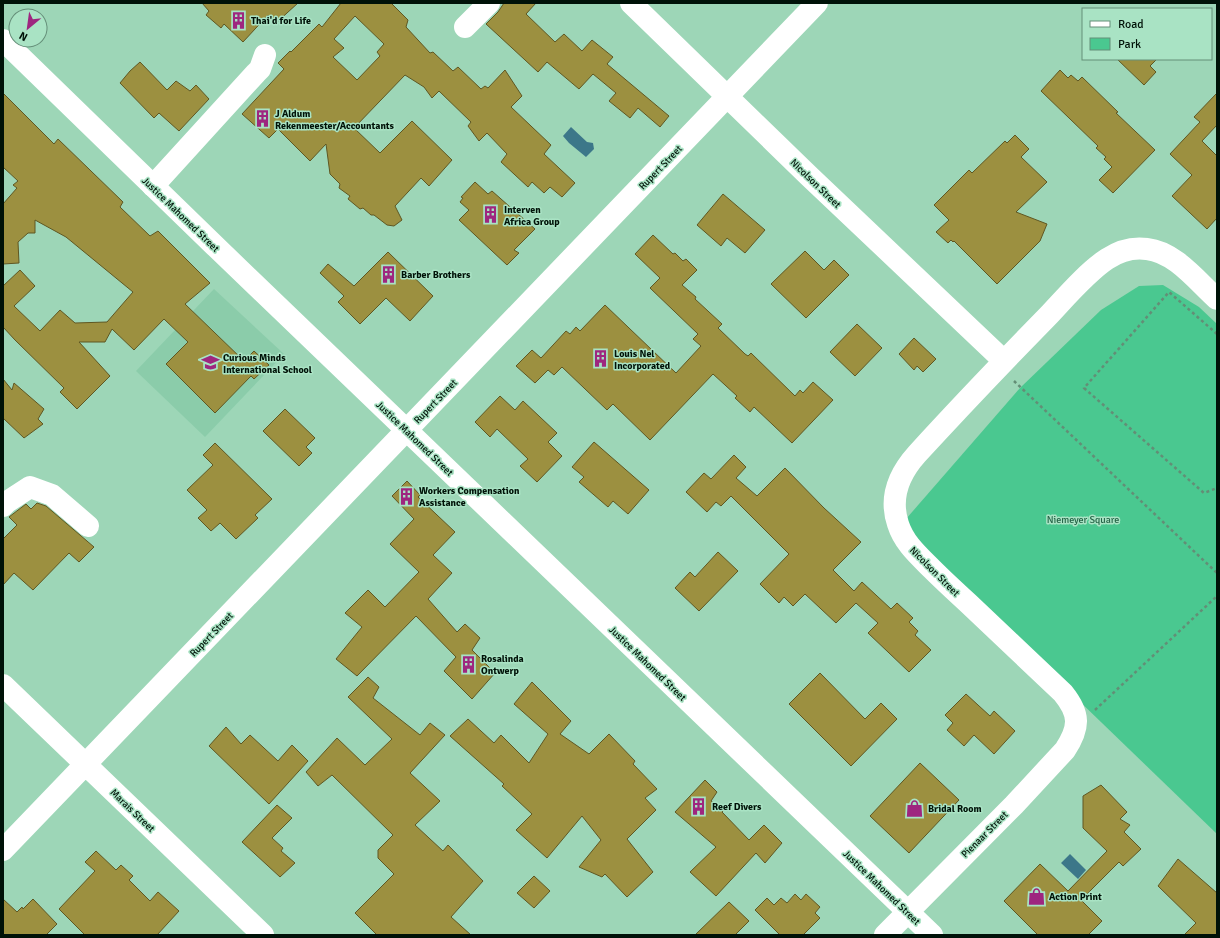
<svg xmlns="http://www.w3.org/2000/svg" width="1220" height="938" font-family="Signika,sans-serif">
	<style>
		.built { fill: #8bccaa }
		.green { fill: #4ac890 }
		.water { fill: #3c7789 }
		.building { fill: #9c9040; stroke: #5f5722; fill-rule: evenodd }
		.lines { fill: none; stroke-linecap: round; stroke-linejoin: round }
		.path { stroke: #638e76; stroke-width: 2.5; stroke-dasharray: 3 3; stroke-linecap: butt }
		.minor { stroke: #fff; stroke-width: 22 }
		.major { stroke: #fff; stroke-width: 22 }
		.labels { text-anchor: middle; stroke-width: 3; stroke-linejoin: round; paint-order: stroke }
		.poi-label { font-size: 10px; font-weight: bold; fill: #001208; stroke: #a9e3c4; text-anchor: start }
		.street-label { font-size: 10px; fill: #001208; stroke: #a9e3c4 }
		.park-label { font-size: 10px; fill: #236245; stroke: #a9e3c4 }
	</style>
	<rect width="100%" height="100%" fill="#9dd6b7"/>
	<!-- built -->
	<path class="built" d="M214 289 284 354 205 437 136 371Z"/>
	<!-- green -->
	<path class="green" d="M1163 285 1199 307 1217 324V834L899 527 1020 388 1101 310 1139 286Z"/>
	<!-- water -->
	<path class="water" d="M571 127 587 142 593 143 594 149 586 157 569 143 563 136Z
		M1070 854 1086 870 1078 879 1061 863Z"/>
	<!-- building -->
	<path class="building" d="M202 3H298L276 23 268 15 243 42 224 24 221 28 206 15 209 11Z
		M341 3H391L408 20 406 27 430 53 433 52 453 71 458 67 481 89 485 86 488 88 505 70 522 96 511 107 551 145 544 154 575 183 562 197 550 187 544 193 532 182 528 187 501 162 507 154 487 133 479 141 468 126 471 122 439 91 432 98 424 87 405 75 354 128 380 153 412 121 452 160 429 186 421 178 395 206 402 220 394 226 387 225 374 215H371L363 208 360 209 348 199 350 196 339 188 340 184 330 174 326 144 310 161 278 129 269 138 242 114 284 69 278 63 290 51 291 52 319 24 322 27ZM355 16 384 44 377 52 380 56 357 80 333 57 344 48 334 39Z
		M504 3H536L526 14 555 42 564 34 582 51 592 40 613 57 607 64 669 116 660 127 638 108 630 118 609 101 616 93 593 74 579 89 547 62 538 72 486 24 498 12Z
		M1117 59H1157L1150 66 1156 72 1144 85Z
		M140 62 167 90 176 81 190 91 196 85 209 99 179 131 159 113 154 118 120 83 130 71Z
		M1060 70 1068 78 1071 75 1078 81 1082 77 1118 112 1116 113 1155 150 1113 193 1099 180 1112 167 1104 159 1106 157 1096 148 1098 146 1041 91Z
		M3 93 54 144 58 139 123 202 120 207 150 236 158 231 210 283 185 304 244 361 254 351 269 365 254 379 251 376 215 413 166 364 188 342 164 319 134 350 112 329 105 342H79L110 376 77 409 60 392 64 388 15 340 3 327V286L20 270 35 286 14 306 40 331 60 310 75 323 107 322 133 292 66 237 35 220V233H28L18 242 19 263 3 264V204L17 188 13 185 18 181 3 167Z
		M1217 93V125L1202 141 1217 156V218L1207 229 1172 196 1192 175 1170 154 1200 122 1194 117Z
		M1015 135 1029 149 1021 157 1047 182 1016 212 1047 224 1040 241 997 284 954 241 953 242 951 240 948 243 936 232 949 220 934 205 969 170 972 173 1005 141 1007 143Z
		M475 182 488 194 492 191 535 229 514 250 519 253 507 265 459 220 469 210 460 202 463 198 461 197Z
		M723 194 765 230 745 253 727 238 721 246 697 225Z
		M653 235 673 254 675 253 683 261 686 259 697 270 682 285 696 297 695 299 722 324 718 328 745 354 748 356 751 353 795 396 800 390 803 393 813 382 833 400 792 443 754 407 750 412 735 398 737 396 713 374 650 440 613 404 607 410 562 367 554 375 548 370 535 383 516 366 532 350 541 358 566 331 570 334 576 327 580 331 605 305 676 373 701 346 693 339 698 334 650 288 660 278 635 254Z
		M805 251 824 270 834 260 849 275 806 318 771 284Z
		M388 252 433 296 410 321 386 298 360 324 338 302 344 296 320 273 328 264 354 286Z
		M857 324 882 348 855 376 830 352Z
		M914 338 936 359 923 372 917 366 914 370 899 354Z
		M3 379 12 390 14 383 44 409 38 419 43 424 24 438 3 418Z
		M500 396 515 410 523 401 557 433 548 442 562 456 537 482 520 466 528 459 497 429 490 437 475 422Z
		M285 409 315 438 306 447 312 453 299 466 263 431Z
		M594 442 649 490 628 514 613 501 608 507 579 482 584 477 572 467Z
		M215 443 272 499 255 515 258 518 236 539 220 523 211 531 198 518 207 510 187 490 213 465 203 455Z
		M734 455 746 467 736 478 757 496 785 468 824 508 861 542 833 570 854 591 862 582 891 609 897 603 913 618 909 622 918 631 915 635 931 650 909 672 868 633 878 623 856 603 836 623 805 594 793 606 784 597 779 603 760 584 789 554 731 496 721 506 716 502 707 512 686 492 704 473 711 479Z
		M407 481 420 495 418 497 455 532 433 555 452 573 428 599 457 632 465 624 480 638 472 650 495 673 472 699 444 671 456 657 416 616 357 676 336 659 362 627 345 613 368 590 385 607 419 572 390 544 414 519 392 496Z
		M37 503 46 506 94 547 79 562 69 553 33 590 14 573 3 585V539L17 525 9 517 26 504 31 509Z
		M718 552 738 571 699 611 675 588 690 572 695 577Z
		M820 673 865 719 881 703 897 719 851 766 789 704Z
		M368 677 379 687 373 698 420 735 430 723 445 735 410 773 440 801 415 825 443 851 448 845 483 881 451 917 471 935H377L355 913 394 874 378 858V850L393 835 332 775 318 786 306 772 337 738 365 765 392 739 348 697Z
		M532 682 571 721 560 734 589 754 609 734 635 761 633 764 657 789 645 798 656 810 627 839 653 872 627 897 605 874 602 877 579 867 601 840 582 816 547 858 516 830 532 814 502 786 504 784 450 736 468 719 494 743 501 735 529 763 548 734 514 704Z
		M966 694 990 716 994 711 1015 731 994 754 974 735 964 746 947 730 953 723 945 715Z
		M226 727 241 744 250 735 278 761 292 745 308 761 269 804 209 746Z
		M920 763 959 800 909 853 870 816Z
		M705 780 717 792 711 801 724 810 722 812 749 840 764 825 782 843 765 863 756 853 716 896 690 872 716 847 675 812Z
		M1101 785 1127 812 1120 819 1130 825 1124 832 1141 849 1123 866 1119 862 1081 900 1102 921 1088 935H1038L1004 901 1040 864 1068 891 1107 851 1083 828V796Z
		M277 805 292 818 272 838 283 848 281 851 295 863 280 877 242 842Z
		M96 851 116 870 121 865 133 876 129 880 150 901 158 892 179 911 157 935H85L59 909 95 871 85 862Z
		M1178 859 1217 893V935H1184L1196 923 1158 886Z
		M534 876 550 891 534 908 517 893Z
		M795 894 801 900 806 894 820 907 815 913 820 918 803 935H780L755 910 767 898 774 905 781 898 787 903Z
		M3 899 17 912 22 907 23 909 33 899 57 924 46 935H3Z
		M729 902 749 921 735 935H695Z"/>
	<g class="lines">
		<!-- path -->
		<path class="path" d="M1217 334 1169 292 1084 388 1204 493 1217 488
			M1014 381 1217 573
			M1095 710 1217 596"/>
		<!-- minor -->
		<path class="minor" d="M631 3 809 176 1004 361
			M465 27 489 3
			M153 186 256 73 260 69 265 55
			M3 506 7 502 30 487 52 495 88 526
			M3 685 263 935
			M3 850 817 3
			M885 935 1014 805 1065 750C1080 727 1080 714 1063 693 1031 663 1000 633 968 603 956 592 944 581 932 569 918 555 904 543 898 524 889 497 899 474 917 454 960 407 1004 361 1048 316 1065 298 1087 272 1107 259 1119 251 1133 247 1147 249 1175 252 1197 281 1217 299"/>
		<!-- major -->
		<path class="major" d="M3 40 215 246 932 935"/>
	</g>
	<!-- icons -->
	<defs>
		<symbol id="building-bare" viewBox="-9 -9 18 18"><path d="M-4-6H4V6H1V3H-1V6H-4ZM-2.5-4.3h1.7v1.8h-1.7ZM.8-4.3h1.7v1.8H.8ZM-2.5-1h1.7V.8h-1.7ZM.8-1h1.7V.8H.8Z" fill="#9e267f" stroke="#a9e3c4" stroke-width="2.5" paint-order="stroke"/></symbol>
		<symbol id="school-bare" viewBox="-9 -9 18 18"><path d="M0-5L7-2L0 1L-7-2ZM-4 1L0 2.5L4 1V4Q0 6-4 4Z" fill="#9e267f" stroke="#a9e3c4" stroke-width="2.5" paint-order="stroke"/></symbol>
		<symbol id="shop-bare" viewBox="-9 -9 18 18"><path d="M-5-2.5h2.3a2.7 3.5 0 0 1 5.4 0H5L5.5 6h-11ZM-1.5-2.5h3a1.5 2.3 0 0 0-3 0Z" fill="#9e267f" stroke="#a9e3c4" stroke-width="2.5" paint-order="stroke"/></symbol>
	</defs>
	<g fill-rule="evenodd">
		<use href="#building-bare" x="226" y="8" width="25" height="25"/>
		<use href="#building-bare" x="250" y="106" width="25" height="25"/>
		<use href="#building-bare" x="478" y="202" width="25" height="25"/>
		<use href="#building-bare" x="376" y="262" width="25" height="25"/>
		<use href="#building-bare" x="588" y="346" width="25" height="25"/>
		<use href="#school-bare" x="198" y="350" width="25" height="25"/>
		<use href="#building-bare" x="394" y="484" width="25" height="25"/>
		<use href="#building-bare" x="456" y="652" width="25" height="25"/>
		<use href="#building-bare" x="686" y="794" width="25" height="25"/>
		<use href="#shop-bare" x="902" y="796" width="25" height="25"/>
		<use href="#shop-bare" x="1024" y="884" width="25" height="25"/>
	</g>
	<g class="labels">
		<!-- poi labels -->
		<g class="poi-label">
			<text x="251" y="24">Thai'd for Life</text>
			<text x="275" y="117">J Aldum<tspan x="275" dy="12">Rekenmeester/Accountants</tspan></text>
			<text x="504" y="213">Interven<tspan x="504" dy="12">Africa Group</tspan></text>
			<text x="401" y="278">Barber Brothers</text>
			<text x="614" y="357">Louis Nel<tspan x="614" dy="12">Incorporated</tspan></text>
			<text x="223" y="361">Curious Minds<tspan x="223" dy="12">International School</tspan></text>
			<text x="419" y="494">Workers Compensation<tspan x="419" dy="12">Assistance</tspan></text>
			<text x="481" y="662">Rosalinda<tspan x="481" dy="12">Ontwerp</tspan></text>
			<text x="712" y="810">Reef Divers</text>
			<text x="928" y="812">Bridal Room</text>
			<text x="1049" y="900">Action Print</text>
		</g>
		<!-- street labels -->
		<g class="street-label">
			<text transform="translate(660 167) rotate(-46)" y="4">Rupert Street</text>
			<text transform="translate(816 183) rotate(44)" y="4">Nicolson Street</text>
			<text transform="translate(181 214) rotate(44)" y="4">Justice Mahomed Street</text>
			<text transform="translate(435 401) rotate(-46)" y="4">Rupert Street</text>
			<text transform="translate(415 438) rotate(44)" y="4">Justice Mahomed Street</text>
			<text transform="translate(935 571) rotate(45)" y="4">Nicolson Street</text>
			<text transform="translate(211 634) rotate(-46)" y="4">Rupert Street</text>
			<text transform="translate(648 663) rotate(44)" y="4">Justice Mahomed Street</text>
			<text transform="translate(133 810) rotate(44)" y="4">Marais Street</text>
			<text transform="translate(984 834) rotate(-45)" y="4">Pienaar Street</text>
			<text transform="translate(882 887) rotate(44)" y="4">Justice Mahomed Street</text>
		</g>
		<!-- park labels -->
		<g class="park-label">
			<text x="1083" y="523">Niemeyer Square</text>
		</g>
	</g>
	<!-- border -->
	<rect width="1220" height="938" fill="none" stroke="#001208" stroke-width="8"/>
	<!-- legend -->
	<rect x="1082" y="8" width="130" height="52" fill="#a9e3c4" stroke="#658f79"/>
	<rect x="1090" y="21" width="20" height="6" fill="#ffffff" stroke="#658f79"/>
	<text x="1118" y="28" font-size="12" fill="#001208">Road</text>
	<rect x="1090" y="38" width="20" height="12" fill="#4ac890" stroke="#658f79"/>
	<text x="1118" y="48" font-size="12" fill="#001208">Park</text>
	<!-- north arrow -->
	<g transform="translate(28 28) rotate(209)"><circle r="19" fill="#a9e3c4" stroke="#658f79"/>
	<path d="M0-3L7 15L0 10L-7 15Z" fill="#9e267f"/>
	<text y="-6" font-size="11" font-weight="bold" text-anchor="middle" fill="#001208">N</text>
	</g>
</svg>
